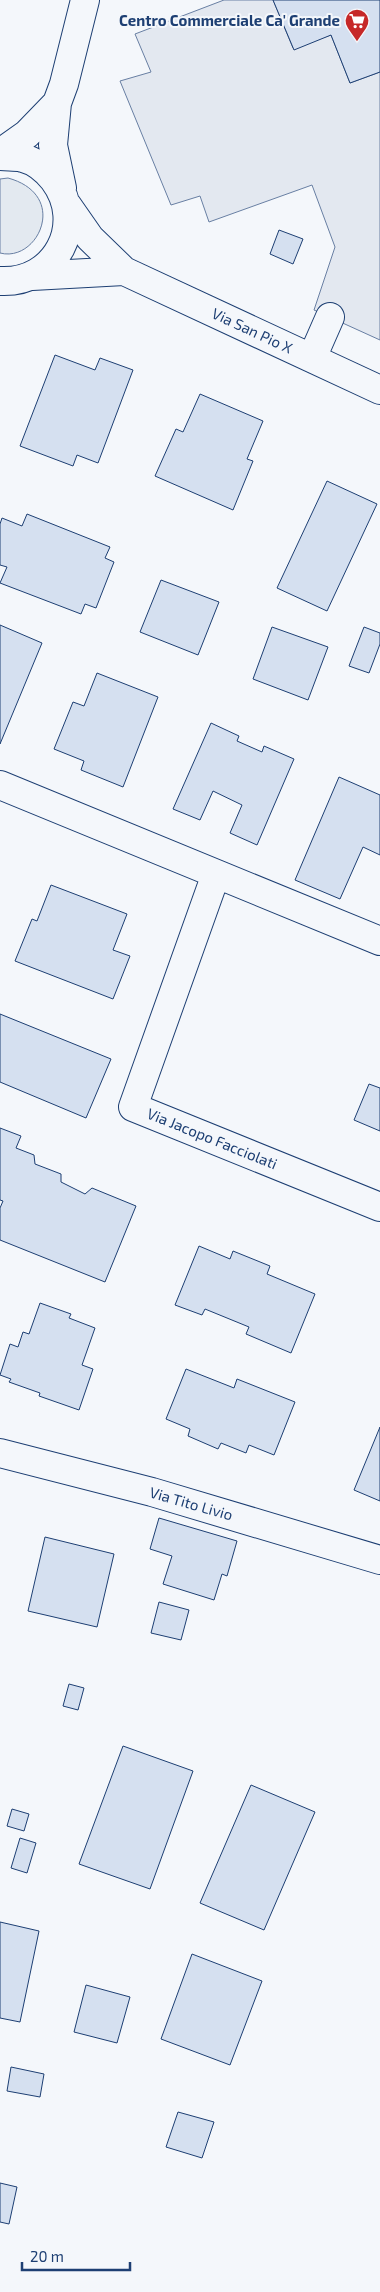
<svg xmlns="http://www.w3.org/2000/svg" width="380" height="2292" font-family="'Exo 2',sans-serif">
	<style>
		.green { fill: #e3e9f0; stroke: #687fa3 }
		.parking { fill: #e3e8f0; stroke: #687fa3 }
		.building { fill: #d5e0f0; stroke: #1d3f73 }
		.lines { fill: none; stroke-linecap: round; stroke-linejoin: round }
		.minor-casing { stroke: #1d3f73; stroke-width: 30 }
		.minor { stroke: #f4f7fb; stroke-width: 28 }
		.labels { text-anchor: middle; stroke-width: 4; stroke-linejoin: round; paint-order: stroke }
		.poi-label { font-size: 15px; font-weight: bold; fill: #1d3f73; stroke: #f4f7fb; text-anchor: end }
		.street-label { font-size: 15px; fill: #1d3f73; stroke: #f4f7fb }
	</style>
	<rect width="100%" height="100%" fill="#f4f7fb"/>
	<!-- green -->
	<path class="green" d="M8 178C70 195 38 263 0 253V179Z"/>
	<!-- parking -->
	<path class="parking" d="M224 0H273L293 48 331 35 350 83 380 72V340L314 310 335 247 312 185 209 222 200 196 171 205 120 81 151 72 135 34Z"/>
	<!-- building -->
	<path class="building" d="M273 0H380V72L350 83 331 35 294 50Z
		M279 230 303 239 293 264 270 254Z
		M55 355 95 370 100 358 133 370 98 463 77 455 73 466 20 446Z
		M200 394 263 421 247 459 253 461 233 510 155 476 176 429 183 432Z
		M327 481 377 504 327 611 277 588Z
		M27 514 110 547 105 558 114 562 96 608 85 604 81 614 0 583 7 567 0 565V524L2 518 22 526Z
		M161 580 219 602 198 655 140 632Z
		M0 625 42 643 0 744Z
		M272 627 328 647 308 700 253 679Z
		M364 627 380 633V644L369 673 349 666Z
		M97 673 158 697 123 787 81 770 84 761 54 749 73 702 84 706Z
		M211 723 239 736 237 741 262 752 264 746 294 759 257 845 230 833 242 805 213 791 200 820 173 809Z
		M339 777 380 795V855L363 847 340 899 295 880Z
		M51 885 127 914 113 950 130 956 113 999 15 961 32 919 37 921Z
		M0 1014 111 1059 86 1118 0 1082Z
		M369 1084 380 1088V1131L354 1120Z
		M0 1128 21 1136 16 1148 34 1155 35 1164 61 1174V1182L85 1194 92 1188 136 1206 105 1282 0 1240V1208L3 1201 0 1200Z
		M199 1246 230 1259 233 1251 270 1266 267 1274 315 1294 291 1353 246 1334 249 1327 205 1309 202 1315 175 1305Z
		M40 1303 71 1314 69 1318 95 1328 82 1365 93 1369 79 1410 39 1396 40 1393 9 1382 11 1379 0 1375 10 1344 18 1347 23 1332 29 1334Z
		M186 1369 234 1388 237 1379 295 1402 274 1455 249 1445 246 1453 221 1443 218 1449 188 1436 190 1429 166 1419Z
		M380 1427V1501L354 1490Z
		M159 1518 237 1541 227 1576 222 1574 214 1600 163 1584 172 1556 150 1549Z
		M45 1537 114 1554 97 1627 28 1611Z
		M159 1602 189 1610 181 1640 151 1633Z
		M69 1684 84 1688 78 1710 63 1706Z
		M123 1746 193 1771 150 1889 79 1864Z
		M251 1785 315 1812 264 1930 200 1903Z
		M12 1809 29 1814 24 1831 7 1826Z
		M20 1838 36 1843 27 1873 11 1868Z
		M0 1922 39 1931 20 2022 0 2018Z
		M192 1954 262 1981 230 2065 161 2039Z
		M86 1985 130 1997 117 2043 74 2032Z
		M11 2067 44 2074 40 2097 7 2091Z
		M178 2112 214 2122 202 2158 166 2147Z
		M0 2183 17 2187 9 2224 0 2222Z"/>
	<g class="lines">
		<defs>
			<path id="minor" d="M0 153 27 134 57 103
				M0 156C7 157 16 156 23 158 35 161 46 170 54 180 87 224 56 284 0 281
				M62 188 53 145 57 103 64 84 85 0
				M67 205 90 238 124 271 380 390
				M32 276 124 271
				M312 358 330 317
				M0 785 380 941
				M216 874 133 1107 380 1207
				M0 1453 152 1492 380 1560"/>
		</defs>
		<!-- minor casing -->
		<use href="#minor" class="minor-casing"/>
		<!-- minor -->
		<use href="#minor" class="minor"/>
	</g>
	<!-- icons -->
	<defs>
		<symbol id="supermarket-pin" viewBox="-11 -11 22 30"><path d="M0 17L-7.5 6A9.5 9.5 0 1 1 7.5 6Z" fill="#c62828" stroke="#f4f7fb"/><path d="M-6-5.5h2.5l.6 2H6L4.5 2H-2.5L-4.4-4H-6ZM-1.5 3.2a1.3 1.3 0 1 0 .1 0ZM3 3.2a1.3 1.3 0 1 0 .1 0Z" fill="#fff"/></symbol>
	</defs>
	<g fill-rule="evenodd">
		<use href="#supermarket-pin" x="343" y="7" width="28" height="38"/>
	</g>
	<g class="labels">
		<!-- poi labels -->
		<g class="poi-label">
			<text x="340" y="26">Centro Commerciale Ca' Grande</text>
		</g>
		<!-- street labels -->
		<g class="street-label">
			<text transform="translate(252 331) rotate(25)" y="5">Via San Pio X</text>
			<text transform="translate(212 1139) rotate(22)" y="5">Via Jacopo Facciolati</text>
			<text transform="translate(191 1504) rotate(16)" y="5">Via Tito Livio</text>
		</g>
	</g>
	<!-- scale -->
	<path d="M22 2262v8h108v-8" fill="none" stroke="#1d3f73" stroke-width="2.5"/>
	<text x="30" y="2262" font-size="15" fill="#1d3f73" stroke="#f4f7fb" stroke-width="4" paint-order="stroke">20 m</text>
</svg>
